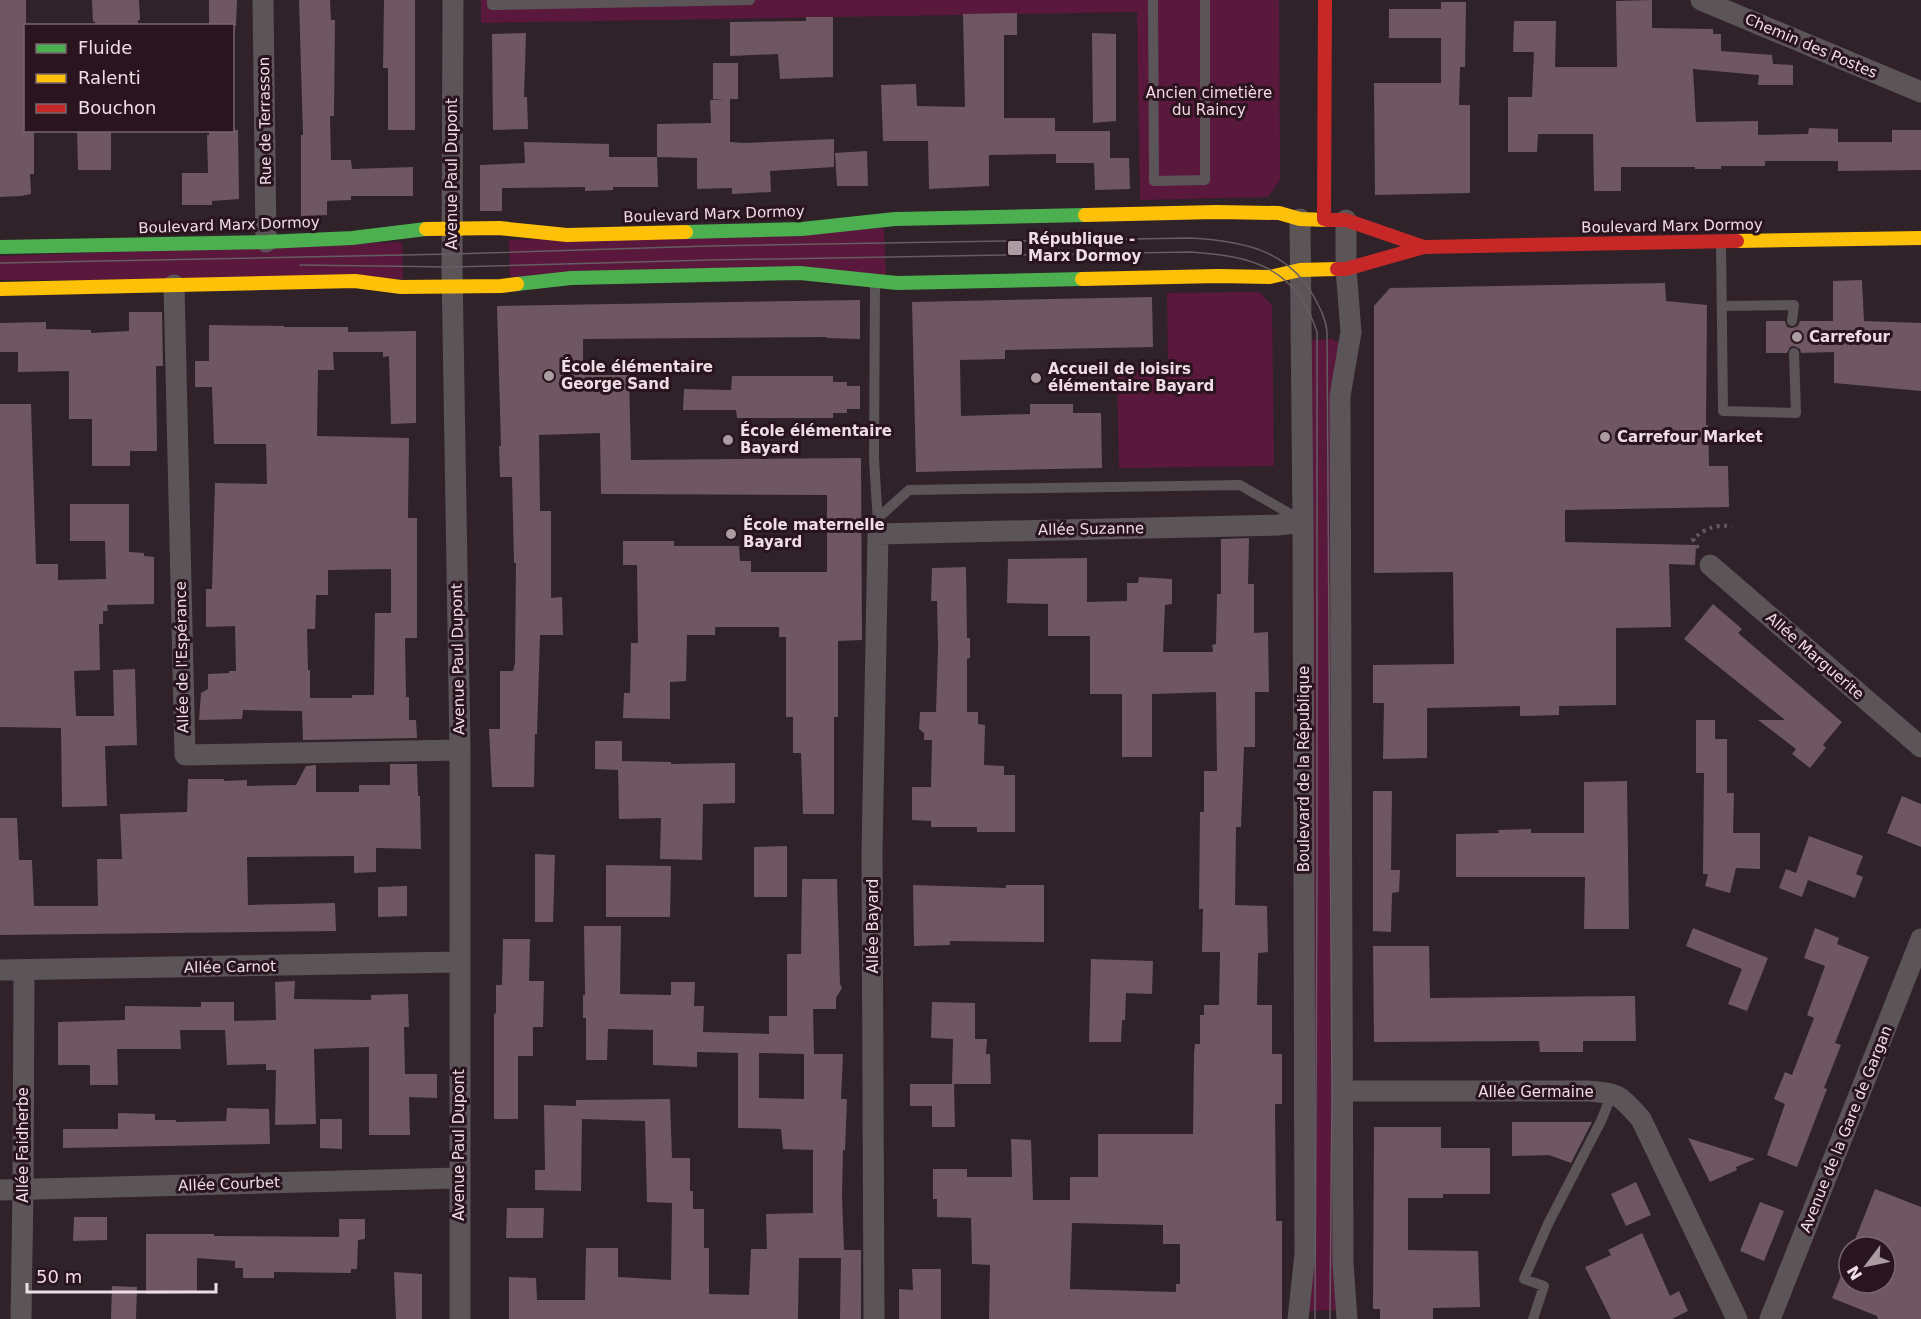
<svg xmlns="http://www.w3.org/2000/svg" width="1921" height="1319" font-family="'DejaVu Sans',sans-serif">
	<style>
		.green { fill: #5a183d }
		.building { fill: #6e5762; fill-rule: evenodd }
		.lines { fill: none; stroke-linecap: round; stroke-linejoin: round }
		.path { stroke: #61595d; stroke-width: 4; stroke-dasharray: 3 4.5; stroke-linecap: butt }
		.lane { stroke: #5b5558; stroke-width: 10 }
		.street { stroke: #5b5558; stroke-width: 21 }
		.fast { stroke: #4caf50; stroke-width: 14 }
		.slow { stroke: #ffc107; stroke-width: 14 }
		.jam { stroke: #c62828; stroke-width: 14 }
		.tram { stroke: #665e62; stroke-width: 1.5 }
		.poi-dot { fill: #ab9ca2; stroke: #2a141e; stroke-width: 2 }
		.labels { text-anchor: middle; stroke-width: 6; stroke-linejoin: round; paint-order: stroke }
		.street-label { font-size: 15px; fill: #eedee4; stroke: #2a141e }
		.park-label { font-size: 15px; fill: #f3d9e4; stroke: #2a141e }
		.poi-label { font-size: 15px; font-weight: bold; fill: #eedee4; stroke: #2a141e; text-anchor: start }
	</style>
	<rect width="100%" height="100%" fill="#2f2228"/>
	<!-- green -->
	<path class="green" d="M481 0H1279L1280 180 1268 197 1140 200 1137 12 481 23Z
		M884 228 886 275 510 277 509 240Z
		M402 242 403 279 0 280V256Z
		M1259 292 1272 305 1274 466 1119 468 1117 372 1168 370 1167 293Z
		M1334 339V341L1340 342 1341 1310 1305 1311 1308 340Z"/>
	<!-- building -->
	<path class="building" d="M0 0H26V130H34V174H30L31 194 21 196 0 197Z
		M92 0H139L140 20H138V26H95V21L93 22Z
		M209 0H237L236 26H209Z
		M299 0H330L331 20H335L334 116H330L331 160H351L352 169 413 167V196H351V200L327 201V215L301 216V135H303Z
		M384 0H415V130H388V68H383Z
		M1652 0V28L1713 29V34H1721V51L1772 55 1773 64 1793 65V85H1758L1759 75 1693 69 1696 122 1758 121V135L1808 134 1809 128 1838 129V142H1892V130H1921V170L1838 171V161H1765V166H1721V169H1695V167H1621V191H1594L1593 134H1538L1537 152H1508V97H1532L1534 52H1513L1514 21H1556L1555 67H1617L1616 1Z
		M1441 2H1466L1465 67H1460L1459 105H1470V193L1375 195 1374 83H1441V38H1389V9H1441Z
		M1017 13V35H1004V118H1055V131H1110V158H1129L1130 189 1095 190 1094 163H1056V154L989 155V186L929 189 928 141H883L881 85 916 84 917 106 965 107 963 14Z
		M806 17H833V77L780 79 778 54 730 56V22L806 21Z
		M526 33 524 97H527L528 129 493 130 492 34Z
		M1092 33 1116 34V121L1093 123Z
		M713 63H738V99H730V142L745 143 834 139V167L770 171 771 192 732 194V188L697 189V158L657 157V124L711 123 710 100 725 99H713Z
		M77 130H111V170H78Z
		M209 130H238L239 199 212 201V205H182V173H208L207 135H209Z
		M524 142 609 144V157H657L658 187H613V190L585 191V187L502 188V211H480V165L525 163Z
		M867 151 868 186H837L835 153Z
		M1862 280 1864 321 1921 323V391L1834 383V352L1801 353 1800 349 1794 346 1790 347 1787 353H1766V321H1785L1787 327 1792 328 1798 326 1800 321H1833V281Z
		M1665 283 1666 301 1707 305 1706 425H1708L1709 466H1728L1729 507 1565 510V542L1696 545 1695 565 1669 564 1671 627 1616 628V705L1559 706V715L1520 716V706L1427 708V758L1383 759 1384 703H1373V665L1454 664 1453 572 1374 573V306L1390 288Z
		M1152 297 1153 347 1005 350V359L960 360 961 416 1030 414V404H1073V413H1101L1102 468 916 472 912 302Z
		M860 300V339L827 338V337L583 339V375H629L631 460 861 458 862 640 838 641V717H834V814H803L801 753H793V717H786V637H779V627H715V635H687L686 681 670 682V719L623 718 624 693H630L631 643H638L637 565H623V541H674V546H739L740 561H751V572H827V495L601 494 600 433 539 435 540 511H551V598L562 597 563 635H540L537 734H535L534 787H492L489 729H500V671H513L515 663 516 563H514L512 477H500L499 446H501L497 306Z
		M129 312H162L163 366H156L157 451H130V466H92V419H69V371L18 372V352H0V323L46 322V329L91 330V333L129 331Z
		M209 325 284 326V327H348V332L416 331V423L391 424 389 356 383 357V352H333L334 370H318L317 436 409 438 408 518H417V638H405L406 697H409V720H416L417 738 303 740 302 711 243 710 242 719 199 720 201 693 208 689V674L229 673V671H236L235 626 206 627V589H212L215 483 267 484 266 444H214L212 387H195V361H209ZM391 569V613H375L374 695H352V698H310V670H308L307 629H315L316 595H328V570Z
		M732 376H833V382H847V386H860V409H847V413H833V418H737L736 410H683L684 389 731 390Z
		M0 404H31L36 564H58V580L106 579 105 541H70V504H129V552L144 553V556L154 557V604L107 605 108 611H103V624H99L100 670 74 671 76 716H114L113 670 135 669 137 745 105 746 107 806 62 807 61 728 0 727Z
		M1249 538 1248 584H1254V633L1268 632 1269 692H1255V747H1244L1241 827H1236L1235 905 1267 906 1268 952 1258 953 1257 1005H1272V1054H1282V1104H1275L1276 1221H1282V1319H989L990 1265 972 1264 971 1218 937 1217V1199H933V1169H967V1177H1012L1011 1139 1031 1140 1033 1200H1070V1177H1098V1134H1193L1194 1053 1195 1044H1200V1015H1204V1005H1219L1220 952H1202L1203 909H1199L1200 812H1204V771H1217L1216 692 1152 694V757H1122V694H1090V636H1048V604L1007 603 1008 559 1087 558V602L1127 601V583H1138L1139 577 1172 579V604L1165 605 1163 652H1213L1212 645 1216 644 1217 594H1221V539ZM1072 1223 1163 1225V1244H1180V1284H1176V1292L1070 1289Z
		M966 567 967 638H970V658L967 659V712H978V724L985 725 984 765 1004 766V775H1015V832H977V827H931V821L912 820V787H931L932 740H924V733L919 729 920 712H936L938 647 937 601H931L932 568Z
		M1713 604 1742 629 1738 633 1842 722 1823 745 1826 748 1810 768 1792 754 1796 749 1758 720H1785L1684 639Z
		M1696 720H1715V739H1727V793H1734L1733 833H1760V869L1736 868 1730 893 1705 886 1708 874H1703L1704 773H1696Z
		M595 741H622V761L671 762V764L735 763V803L703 804 702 860 660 859 661 818 619 819 618 770 595 769Z
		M390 764H417L418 796H420L421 849 376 848V872L354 873V856L247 857 248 905 335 903 336 931 0 935V818H17L19 860H32L34 906H98L97 859H122L120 814 187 812 188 779H224V781L247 780V786L296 785 306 766 316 765V792H359V785H390Z
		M1627 781 1629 929H1584L1585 877H1456V834L1499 833 1498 830 1531 829V833H1584V782Z
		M1373 791H1392L1391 870H1400L1399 892 1392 893 1391 932 1373 931Z
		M1902 796 1921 804V847L1887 833Z
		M1809 836 1863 856 1856 874 1863 877 1855 898 1808 880 1802 897 1779 888 1786 869 1796 873Z
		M787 846V897H754V847Z
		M535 854 555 855 553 922H535Z
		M606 865 671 866 670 917H606Z
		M802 879H837L840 984 842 988 836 998V1009H813L814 1054H843L841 1099H847L845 1150H843L842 1196 844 1250H861V1319H840L841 1258H799L798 1319H509V1277L536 1278 537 1300H585L586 1248H618V1277L671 1280 672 1203 647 1202 645 1121 582 1119 581 1191 535 1190V1170H545L544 1105 576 1106V1100L670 1099 672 1158H690V1191H693V1209H704V1248H709V1294L749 1295 751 1249H767L766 1214 813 1213V1150L783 1149 781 1129 738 1128V1053L697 1052V1067L653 1065V1030L608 1029 607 1060H586V1018H583V995H585L584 926H621L620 994 671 995V982H695L694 1006H704L703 1032 769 1034V1016H787V954H801ZM759 1053 804 1054V1099L759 1098Z
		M913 885 1006 888V885H1044V942L950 941V945L914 946Z
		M407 886V916L378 917V887Z
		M1693 928 1768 958 1747 1011 1728 1004 1742 969 1686 946Z
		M1815 928 1839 938 1837 944 1869 957 1835 1043 1841 1045 1824 1088 1827 1089 1797 1167 1767 1155 1785 1104 1774 1099 1785 1072 1792 1075 1814 1018 1807 1015 1825 966 1804 958Z
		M503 939H530L529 981H544L543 1027H533V1056H518V1119H494V1013L496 1014V985H502Z
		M1373 946H1429L1430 998 1635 996 1636 1041H1583V1052H1540L1539 1041 1374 1042Z
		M1091 959 1153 961 1152 994 1126 993 1125 1020H1122L1121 1042H1089Z
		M295 981 294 999 371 1000V995L408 994 409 1027H404L405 1074H437V1098L409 1097 410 1135H369V1047L314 1049 316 1124 275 1125 276 1070H266V1064L227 1065 225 1030H180L181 1049H117L118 1085H90V1065H58V1022L125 1020V1006L201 1007V1002H234V1021L276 1020 275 982Z
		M932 1002 975 1003V1039H987L986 1054H990L991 1084H952L953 1039 931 1038Z
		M910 1084H954L955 1127H932V1106H910Z
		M227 1108 269 1109 270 1144 63 1148V1129H118V1113L155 1114V1120H176V1122L226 1121Z
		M320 1119H342V1149L320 1148Z
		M1512 1122H1592L1571 1163 1549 1155 1512 1156Z
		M1374 1127H1441V1148H1490V1194H1443V1198H1408V1250L1478 1251 1480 1307 1433 1308V1319H1380V1309H1373Z
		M1688 1138 1755 1159 1736 1167 1737 1170 1710 1182Z
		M1636 1182 1651 1215 1626 1226 1611 1194Z
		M1875 1189 1921 1207V1319H1878L1877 1316 1832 1298 1849 1256V1283H1885V1247H1852Z
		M1760 1202 1784 1211 1764 1261 1740 1251Z
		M507 1208H544L543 1238H506Z
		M74 1217H107V1240L73 1241Z
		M339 1219H365V1239L358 1240 357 1269H351V1273L274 1272V1278H243V1268H235V1261L197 1258V1293L146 1294V1234H214V1236L339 1237Z
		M1642 1233 1670 1296 1679 1291 1688 1311 1672 1319H1611L1585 1267 1611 1255 1608 1250Z
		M912 1269H941V1319H899V1289L913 1290Z
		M394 1272 422 1274V1319H396Z
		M112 1286 137 1287 136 1319H111Z"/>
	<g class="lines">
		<!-- path -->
		<path class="path" d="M1698 548 1693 539C1708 527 1713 525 1732 526"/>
		<!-- lane -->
		<path class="lane" d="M492 0V5L750 0
			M1153 0 1154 181 1205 180V0
			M1721 242 1723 411 1796 413 1794 353
			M875 284 874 459 878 523
			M1722 306 1794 305 1792 321
			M878 518 909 490 1240 485 1299 519
			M1533 1319 1544 1286 1524 1279 1548 1224 1601 1121 1612 1094"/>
		<!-- street -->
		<path class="street" d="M263 0 266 242
			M453 0 452 267 460 750V1319
			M1701 0 1921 92
			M1346 220V269L1351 332 1340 396 1343 1263 1347 1319
			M174 285 185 755 460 750
			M1710 565 1921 747
			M0 970 459 962
			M1343 1091H1588C1620 1093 1620 1096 1641 1119L1737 1319
			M0 1190 459 1178
			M21 1319 23 1190 24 971
			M874 1319 872 854 878 534 1278 525 1303 522
			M1298 1319 1305 1254 1303 522 1300 219
			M1770 1319 1921 939"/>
		<!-- fast -->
		<path class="fast" d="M686 232 802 229 895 219 1085 215
			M0 247 266 242 352 238 426 229
			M517 284 571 278 800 273 897 283 1082 279"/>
		<!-- slow -->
		<path class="slow" d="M1085 215 1216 212 1279 213 1300 219 1327 220
			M426 229 499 228 567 235 686 232
			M1737 241 1921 238
			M1082 279 1218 276 1270 277 1300 270 1337 269
			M0 289 355 281 401 287 501 286 517 284"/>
		<!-- jam -->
		<path class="jam" d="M1324 219 1325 0
			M1327 220H1346L1424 247
			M1337 269H1346L1424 247 1737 241"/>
		<!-- tram -->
		<path class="tram" d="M0 263 452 254 709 246 1191 238C1241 241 1288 249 1314 297 1320 308 1326 319 1327 332L1332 1094 1330 1319
			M300 265 452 267 710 260 1190 252C1252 256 1296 267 1317 332V870L1315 1319"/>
	</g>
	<!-- markers -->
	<g class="poi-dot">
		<rect x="1007" y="240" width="16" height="16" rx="3"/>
		<circle cx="1797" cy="337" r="6"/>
		<circle cx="549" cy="376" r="6"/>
		<circle cx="1036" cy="378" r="6"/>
		<circle cx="1605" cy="437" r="6"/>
		<circle cx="728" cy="440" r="6"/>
		<circle cx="731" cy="534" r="6"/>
	</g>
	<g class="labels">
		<!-- street labels -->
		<g class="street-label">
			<text transform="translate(1811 46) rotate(23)" y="5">Chemin des Postes</text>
			<text transform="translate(265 121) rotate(-91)" y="5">Rue de Terrasson</text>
			<text transform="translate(452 174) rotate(-90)" y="5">Avenue Paul Dupont</text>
			<text transform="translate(714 214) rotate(-2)" y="5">Boulevard Marx Dormoy</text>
			<text transform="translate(229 225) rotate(-2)" y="5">Boulevard Marx Dormoy</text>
			<text transform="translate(1672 226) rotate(-1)" y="5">Boulevard Marx Dormoy</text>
			<text transform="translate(1091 529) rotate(-1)" y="5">Allée Suzanne</text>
			<text transform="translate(1815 656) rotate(41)" y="5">Allée Marguerite</text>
			<text transform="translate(182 657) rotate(-91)" y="5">Allée de l'Espérance</text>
			<text transform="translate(458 659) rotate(-91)" y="5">Avenue Paul Dupont</text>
			<text transform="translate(1304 769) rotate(-90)" y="5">Boulevard de la République</text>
			<text transform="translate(873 926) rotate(-90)" y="5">Allée Bayard</text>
			<text transform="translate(230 967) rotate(-1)" y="5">Allée Carnot</text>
			<text x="1536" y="1097">Allée Germaine</text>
			<text transform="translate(1846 1129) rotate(-68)" y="5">Avenue de la Gare de Gargan</text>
			<text transform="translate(23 1145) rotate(-90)" y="5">Allée Faidherbe</text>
			<text transform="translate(459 1145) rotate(-90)" y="5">Avenue Paul Dupont</text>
			<text transform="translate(229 1184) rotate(-2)" y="5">Allée Courbet</text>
		</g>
		<!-- park labels -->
		<g class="park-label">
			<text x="1209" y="98">Ancien cimetière<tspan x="1209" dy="17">du Raincy</tspan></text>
		</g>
		<!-- poi labels -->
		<g class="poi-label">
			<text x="1028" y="244">République -<tspan x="1028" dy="17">Marx Dormoy</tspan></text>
			<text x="1809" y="342">Carrefour</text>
			<text x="561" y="372">École élémentaire<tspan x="561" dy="17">George Sand</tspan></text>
			<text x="1048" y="374">Accueil de loisirs<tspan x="1048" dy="17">élémentaire Bayard</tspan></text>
			<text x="740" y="436">École élémentaire<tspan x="740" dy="17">Bayard</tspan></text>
			<text x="1617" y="442">Carrefour Market</text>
			<text x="743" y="530">École maternelle<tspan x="743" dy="17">Bayard</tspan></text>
		</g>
	</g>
	<!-- legend -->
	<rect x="24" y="24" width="210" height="108" fill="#2a141e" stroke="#78656d" stroke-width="1.5"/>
	<rect x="36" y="44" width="30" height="9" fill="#4caf50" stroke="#78656d" stroke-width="1.5"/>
	<text x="78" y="54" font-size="18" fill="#eedee4">Fluide</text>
	<rect x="36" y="74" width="30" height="9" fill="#ffc107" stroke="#78656d" stroke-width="1.5"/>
	<text x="78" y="84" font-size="18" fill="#eedee4">Ralenti</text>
	<rect x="36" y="104" width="30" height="9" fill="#c62828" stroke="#78656d" stroke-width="1.5"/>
	<text x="78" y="114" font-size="18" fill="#eedee4">Bouchon</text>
	<!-- north arrow -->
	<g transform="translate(1867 1265) rotate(238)"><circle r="28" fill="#2a141e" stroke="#78656d" stroke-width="1.5"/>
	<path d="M0-4.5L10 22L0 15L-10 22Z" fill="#ab9ca2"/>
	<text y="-9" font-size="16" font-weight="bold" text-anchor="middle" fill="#eedee4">N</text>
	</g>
	<!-- scale -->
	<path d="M27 1283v9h189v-9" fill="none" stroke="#eedee4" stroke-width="3"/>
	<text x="36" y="1283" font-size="18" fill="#eedee4" stroke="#2a141e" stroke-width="4.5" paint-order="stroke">50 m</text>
</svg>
